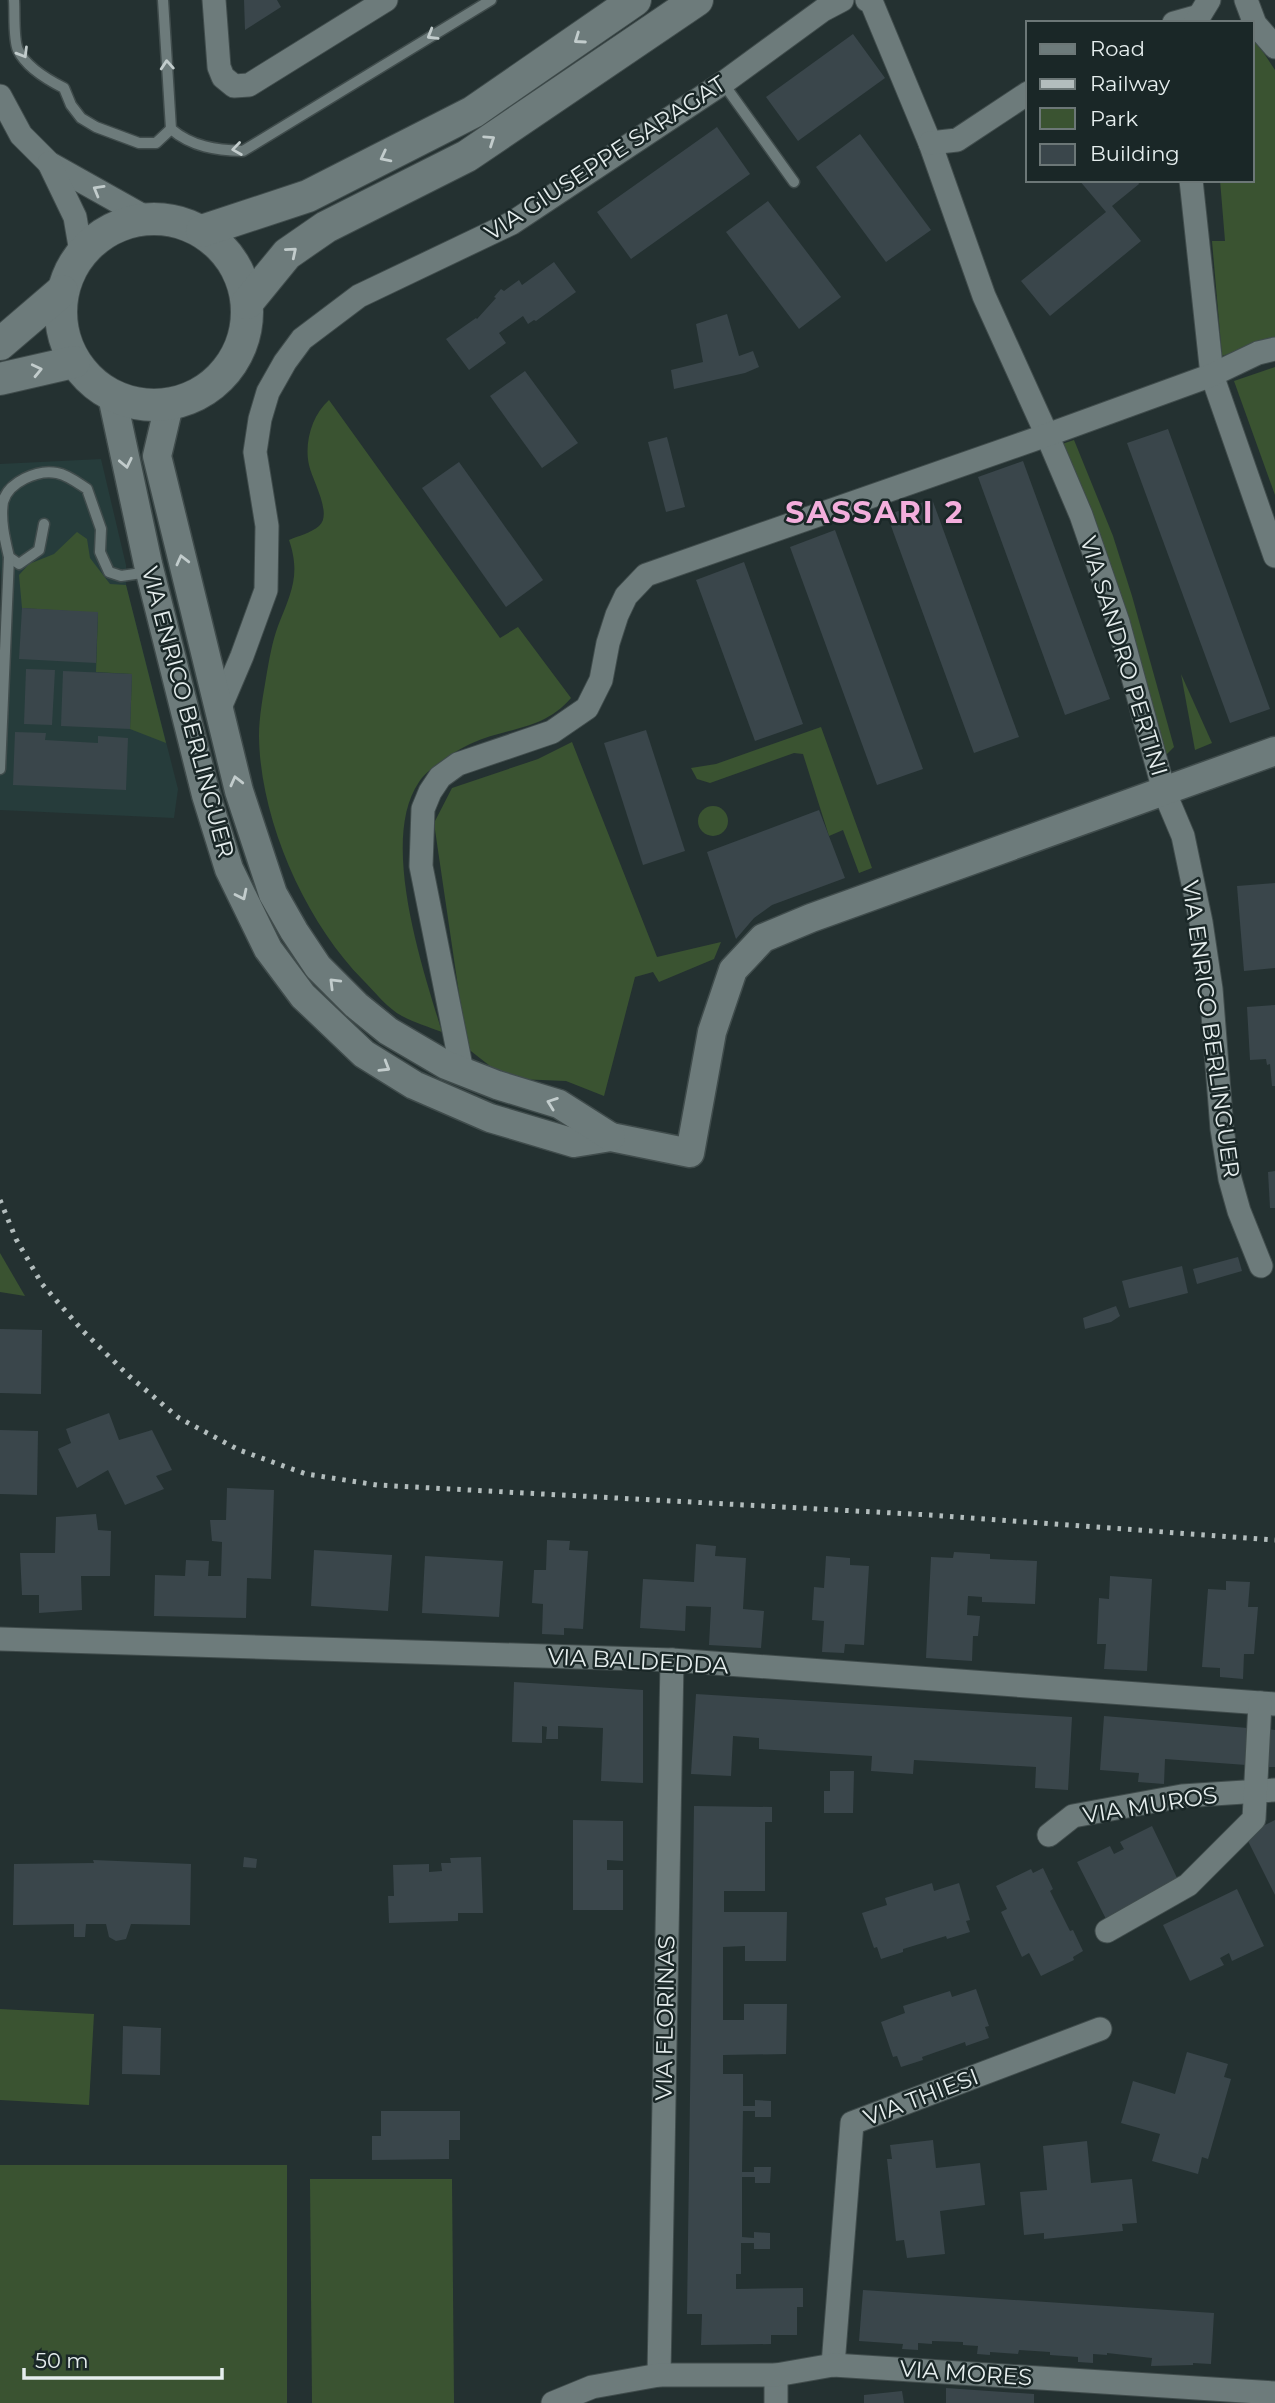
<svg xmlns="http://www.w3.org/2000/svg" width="1275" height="2403" viewBox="0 0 1275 2403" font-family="Montserrat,sans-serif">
	<rect width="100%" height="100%" fill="#243131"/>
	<polygon fill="#263c3b" points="101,459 126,565 126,585 178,789 174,818 0,810 0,651 2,589 0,565 0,464"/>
	<g fill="#3a5331">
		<polygon points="1252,35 1275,70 1275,338 1222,356 1212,241 1225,241 1220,180 1252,180"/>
		<polygon points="1275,367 1275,495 1234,381"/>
		<path d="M329,400L500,638L518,627L571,698C543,731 506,727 470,744C455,751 428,768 419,782C379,840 423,970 442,1032C429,1027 415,1023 402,1016C388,1009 375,992 363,980C305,921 260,820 259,736C259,717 263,696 266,678C269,661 272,642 278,626C291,593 301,575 289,540C298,536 311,533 319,526C333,514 312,480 309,465C304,443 312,415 329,400Z"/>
		<polygon points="1074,440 1113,536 1132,596 1174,747 1165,756 1062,444"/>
		<polygon points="77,532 87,539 90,558 110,584 126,585 166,743 130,729 132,674 96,672 98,613 22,608 19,575 29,564 54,554"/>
		<polygon points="1181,674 1212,743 1195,750"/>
		<polygon points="821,727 872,868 859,873 843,830 829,836 803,754 794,753 710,783 697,779 691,768 716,764"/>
		<polygon points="572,742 657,957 721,942 714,959 659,982 653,972 635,977 604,1096 566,1081 517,1079 490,1066 467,1048 434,823 452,788 538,759"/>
		<circle cx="713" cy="821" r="15"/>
		<polygon points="0,1253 25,1296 0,1292"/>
		<polygon points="0,2009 94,2014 89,2105 0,2100"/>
		<rect x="0" y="2165" width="287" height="238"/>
		<polygon points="310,2179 452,2179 454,2403 312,2403"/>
	</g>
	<g fill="#3a464b">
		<polygon points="244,0 277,0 281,7 245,30"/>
		<polygon points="853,34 885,78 798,141 766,97"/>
		<polygon points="717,127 750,174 631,259 597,212"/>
		<polygon points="860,134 931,230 886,262 816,167"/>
		<polygon points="1079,180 1137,180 1139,184 1112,206 1141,241 1050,316 1021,281 1106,212"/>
		<polygon points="768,201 841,297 799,329 726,232"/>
		<polygon points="554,262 576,292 536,321 534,320 528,324 523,316 499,333 506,343 469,370 446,339 476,318 477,319 496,298 494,297 501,289 504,291 519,280 522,285"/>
		<polygon points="727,314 739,356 753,351 759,367 745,373 674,389 671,370 703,362 696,324"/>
		<polygon points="525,371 578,443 542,468 490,396"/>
		<polygon points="1168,429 1270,709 1230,723 1127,443"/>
		<polygon points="667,437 685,507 666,512 648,442"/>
		<polygon points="1023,461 1110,699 1065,715 978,477"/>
		<polygon points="459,462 543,580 506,607 422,488"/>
		<polygon points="932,499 1019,737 974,753 887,515"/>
		<polygon points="835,530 923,769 877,785 790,547"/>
		<polygon points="744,562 803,724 755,741 696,580"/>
		<polygon points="22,608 98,612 96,663 19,659"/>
		<polygon points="26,669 55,670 52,725 24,724"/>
		<polygon points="63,671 132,674 130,729 61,726"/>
		<polygon points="646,730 685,851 643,865 604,743"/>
		<polygon points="15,732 46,733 45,740 98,743 98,736 128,738 126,790 13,785"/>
		<polygon points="819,810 845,878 772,905 754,918 736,939 707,852"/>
		<polygon points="1275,883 1275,968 1244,971 1237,886"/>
		<polygon points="1275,1005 1275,1086 1272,1086 1270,1064 1267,1065 1266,1059 1250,1060 1247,1007"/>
		<polygon points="1275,1171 1275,1208 1270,1208 1268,1172"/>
		<polygon points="1238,1257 1242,1271 1197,1284 1193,1269"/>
		<polygon points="1182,1266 1188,1293 1129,1308 1122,1281"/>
		<polygon points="1116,1306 1120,1316 1111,1322 1085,1329 1083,1318"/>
		<polygon points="0,1329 42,1330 41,1394 0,1393"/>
		<polygon points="109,1413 119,1440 152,1430 172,1470 156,1476 164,1489 125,1505 108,1470 77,1488 58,1449 71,1443 66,1429"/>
		<polygon points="0,1430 38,1431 37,1495 0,1494"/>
		<polygon points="227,1488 274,1490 271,1579 247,1578 246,1618 154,1616 155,1575 185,1576 186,1560 209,1561 208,1576 221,1576 222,1542 212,1541 210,1520 226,1520"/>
		<polygon points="96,1514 98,1530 111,1531 110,1576 81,1576 82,1610 39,1613 39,1595 22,1595 20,1553 55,1553 56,1517"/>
		<polygon points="547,1540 570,1541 569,1550 588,1551 583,1629 564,1628 564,1635 542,1634 543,1604 532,1603 534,1570 546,1570"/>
		<polygon points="696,1544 716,1546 715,1556 746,1558 743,1609 764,1611 761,1648 709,1645 711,1607 686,1606 685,1631 640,1628 643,1579 694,1582"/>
		<polygon points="314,1550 392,1555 388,1611 311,1606"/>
		<polygon points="954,1552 990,1554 990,1559 1037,1561 1035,1604 982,1602 982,1597 968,1596 967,1615 980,1616 978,1636 973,1636 972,1661 926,1658 931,1557 953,1558"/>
		<polygon points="425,1556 503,1561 499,1617 422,1613"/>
		<polygon points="826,1556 850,1558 850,1565 869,1566 864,1645 845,1644 844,1653 822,1652 824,1621 812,1620 814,1587 824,1588"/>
		<polygon points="1110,1576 1152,1579 1147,1671 1104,1669 1106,1644 1097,1644 1099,1598 1109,1599"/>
		<polygon points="1226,1581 1250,1582 1248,1607 1258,1607 1254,1654 1244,1654 1243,1679 1220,1677 1220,1668 1202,1667 1208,1589 1226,1590"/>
		<polygon points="514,1682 643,1690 643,1783 601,1781 603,1728 558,1726 558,1739 546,1739 547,1727 542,1726 542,1743 512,1742"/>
		<polygon points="696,1694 1072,1717 1068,1790 1035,1788 1036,1767 914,1760 913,1774 871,1771 872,1756 759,1749 759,1738 733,1736 731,1776 691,1774"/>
		<polygon points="1104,1716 1248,1728 1246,1765 1165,1759 1164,1784 1138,1782 1139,1773 1100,1770"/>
		<polygon points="1268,1729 1275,1730 1275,1767 1267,1767"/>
		<polygon points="830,1771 854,1771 853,1813 824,1813 824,1791 830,1791"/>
		<polygon points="694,1806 772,1807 772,1822 765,1822 765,1891 724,1891 724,1912 787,1912 786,1961 745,1961 745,1946 723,1947 723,2020 744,2020 744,2004 787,2004 786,2054 723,2055 723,2074 743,2074 743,2106 755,2106 755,2100 771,2101 771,2117 755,2117 755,2111 743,2111 742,2172 754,2172 754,2167 771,2167 770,2183 755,2183 755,2177 742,2177 742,2237 754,2238 754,2232 770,2233 770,2249 754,2249 754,2243 741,2243 741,2274 736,2274 736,2289 803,2288 803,2307 797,2307 797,2335 771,2335 771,2344 701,2345 702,2314 687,2314"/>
		<polygon points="573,1820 623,1821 623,1861 607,1860 607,1870 623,1870 623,1910 573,1910"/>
		<polygon points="1275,1820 1275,1895 1245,1835"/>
		<polygon points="1152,1826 1179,1882 1106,1919 1077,1862 1110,1846 1114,1854 1124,1849 1120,1842"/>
		<polygon points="244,1857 257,1859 256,1868 243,1867"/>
		<polygon points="481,1857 483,1913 458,1913 458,1921 389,1923 388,1896 394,1896 393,1865 429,1864 429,1872 442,1871 441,1863 451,1863 450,1858"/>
		<polygon points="93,1860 191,1864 190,1925 131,1924 126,1939 116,1941 109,1937 106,1924 86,1924 85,1937 74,1937 74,1924 13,1925 14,1864 94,1863"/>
		<polygon points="1043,1868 1053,1889 1050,1891 1070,1931 1073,1930 1083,1951 1073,1957 1074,1960 1041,1976 1029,1953 1022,1957 1001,1912 1007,1909 996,1886 1031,1869 1033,1873"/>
		<polygon points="932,1883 934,1891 959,1883 970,1920 966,1921 970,1932 947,1939 946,1936 903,1949 903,1952 881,1959 877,1947 874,1948 862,1913 887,1905 885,1898"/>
		<polygon points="1237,1889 1264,1946 1232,1961 1229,1953 1220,1958 1224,1965 1190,1981 1163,1925"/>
		<polygon points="976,1989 989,2026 985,2027 989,2038 966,2046 965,2042 922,2057 923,2060 901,2067 897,2056 893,2057 881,2022 905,2013 903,2006 950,1991 952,1997"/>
		<polygon points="123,2026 161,2028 160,2075 122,2074"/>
		<polygon points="1187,2052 1228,2064 1224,2077 1231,2079 1208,2159 1202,2157 1198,2174 1152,2161 1160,2134 1121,2123 1133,2081 1175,2094"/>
		<polygon points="381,2111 460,2111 460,2140 449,2140 449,2159 372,2160 372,2136 381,2136"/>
		<polygon points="933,2140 936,2168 980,2163 985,2205 940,2211 945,2254 907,2258 904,2240 896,2241 887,2159 892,2159 890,2145"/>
		<polygon points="1087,2141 1091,2183 1132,2179 1137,2223 1122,2224 1123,2231 1044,2239 1044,2233 1024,2235 1020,2192 1047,2190 1043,2146"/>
		<polygon points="863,2290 1214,2313 1211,2364 1193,2363 1193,2365 1151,2366 1152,2358 1107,2353 1107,2355 1093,2354 1093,2363 1078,2362 1078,2357 1050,2355 1050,2352 1019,2350 1018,2354 990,2352 990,2355 977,2354 978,2346 963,2345 963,2342 932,2341 932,2344 918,2343 918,2350 902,2349 903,2344 859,2341"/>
		<polygon points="946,2388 1034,2394 1034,2403 946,2403"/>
		<polygon points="902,2391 904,2403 864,2403 864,2395"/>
	</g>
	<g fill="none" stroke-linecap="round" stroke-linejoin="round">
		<defs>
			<g id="service">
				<path d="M14,0C15,12 13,39 18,50C26,67 48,80 64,88L71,105L81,118L96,127L139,143H156L171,129"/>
				<path d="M163,0L171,129C192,147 216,150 243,151L491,0"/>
				<polyline points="723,83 794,182"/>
				<path d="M44,524L39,550L19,564L9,557C5,540 0,520 3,502C8,482 38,469 57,473C68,475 78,483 87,489L101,529L100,552L109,572L121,576L142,573L147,567"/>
				<polyline points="0,769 9,557"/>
			</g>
			<g id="minor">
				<polyline points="214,0 219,67 223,77 234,86 249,85 386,0"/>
				<polyline points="867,0 871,1 930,143 984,296 1047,435 1081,515 1118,622 1164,791 1183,836 1201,922 1211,989 1222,1129 1230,1179 1239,1211 1261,1266"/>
				<polyline points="1246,0 1255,24 1275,47"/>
				<polyline points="1174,23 1199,16"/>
				<polyline points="1195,23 1209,0"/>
				<polyline points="0,96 21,135 49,163 147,218"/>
				<polyline points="930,143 957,140 1028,93"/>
				<polyline points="49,163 75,217 81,252"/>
				<polyline points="1191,180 1212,375 1275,556"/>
				<polyline points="219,710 242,656 266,590 267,526 255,452 260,419 268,392 285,362 302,339 359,296 512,223 723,83 823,10 842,0"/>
				<polyline points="462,1071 421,866 423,809 430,792 440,777 458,764 552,732 587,708 601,680 608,643 617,615 626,596 646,575 1047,435 1212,375 1258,353 1275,349"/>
				<polyline points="0,1639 672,1660 1275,1704"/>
				<polyline points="1049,1835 1073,1816 1182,1796 1275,1790"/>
				<polyline points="1107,1931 1188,1885 1254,1819 1260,1703"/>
				<polyline points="833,2365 852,2123 1100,2029"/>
				<polyline points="659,2375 672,1660"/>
				<polyline points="776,2375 776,2403"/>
				<polyline points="553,2403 592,2387 659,2375 776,2375 833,2365 1275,2393"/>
			</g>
			<g id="tertiary">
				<polyline points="112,396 148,564 206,795 229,869 268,949 303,996 364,1054 414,1085 490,1118 574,1143 611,1137 690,1153 712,1032 733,970 763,938 811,918 1275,751"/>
				<polyline points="169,405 157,456 239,791 273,894 294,931 318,967 356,1005 388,1031 446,1065 497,1085 559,1104 611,1137"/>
			</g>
			<g id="secondary">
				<circle cx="154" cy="312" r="93"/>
				<polyline points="202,231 308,196 473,112 635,0"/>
				<polyline points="247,303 287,254 326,227 467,156 697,0"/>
				<polyline points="0,344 62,291"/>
				<polyline points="0,379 74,362"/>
			</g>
		</defs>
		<use href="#service" stroke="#404c4c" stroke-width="13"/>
		<use href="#minor" stroke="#404c4c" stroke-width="25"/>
		<use href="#tertiary" stroke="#404c4c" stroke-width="31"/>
		<use href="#secondary" stroke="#404c4c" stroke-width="34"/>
		<use href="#service" stroke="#6d7b7b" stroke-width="10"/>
		<use href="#minor" stroke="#6d7b7b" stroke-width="23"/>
		<use href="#tertiary" stroke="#6d7b7b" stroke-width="28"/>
		<use href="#secondary" stroke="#6d7b7b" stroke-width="32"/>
		<polyline stroke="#b3bdbd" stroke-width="5" stroke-dasharray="3.5 7" stroke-linecap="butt" points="0,1200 16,1239 42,1284 83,1331 129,1376 179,1418 239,1450 306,1474 377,1485 930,1515 1275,1540"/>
	</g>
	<defs><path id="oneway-chevron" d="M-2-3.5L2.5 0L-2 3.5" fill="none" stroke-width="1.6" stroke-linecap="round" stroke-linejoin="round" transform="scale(1.75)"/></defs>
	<g stroke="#c2cccc">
		<use href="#oneway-chevron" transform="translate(432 35) rotate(149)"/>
		<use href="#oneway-chevron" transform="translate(579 39) rotate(145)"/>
		<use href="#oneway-chevron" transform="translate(23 53) rotate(59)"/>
		<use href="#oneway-chevron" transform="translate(167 65) rotate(-94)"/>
		<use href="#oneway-chevron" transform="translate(490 140) rotate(-34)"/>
		<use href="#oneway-chevron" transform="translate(237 149) rotate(172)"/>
		<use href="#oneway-chevron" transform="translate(385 157) rotate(153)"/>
		<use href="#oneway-chevron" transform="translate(98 190) rotate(-150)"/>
		<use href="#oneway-chevron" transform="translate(292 252) rotate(-40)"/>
		<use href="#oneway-chevron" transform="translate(37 370) rotate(-13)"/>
		<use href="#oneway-chevron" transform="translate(126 463) rotate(78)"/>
		<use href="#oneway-chevron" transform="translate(182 560) rotate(-104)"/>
		<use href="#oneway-chevron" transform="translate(236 781) rotate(-104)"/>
		<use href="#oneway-chevron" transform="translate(242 895) rotate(64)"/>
		<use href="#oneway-chevron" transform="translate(334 983) rotate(-135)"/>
		<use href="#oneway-chevron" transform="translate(385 1067) rotate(31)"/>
		<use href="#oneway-chevron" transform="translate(552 1103) rotate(-160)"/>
	</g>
	<g text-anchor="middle" stroke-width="5" stroke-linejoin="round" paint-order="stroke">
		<g font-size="23" fill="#e6eeee" stroke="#1a2727">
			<text transform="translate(605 158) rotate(-33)" y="8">VIA GIUSEPPE SARAGAT</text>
			<text transform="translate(1124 656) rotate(73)" y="8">VIA SANDRO PERTINI</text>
			<text transform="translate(188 712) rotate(75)" y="8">VIA ENRICO BERLINGUER</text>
			<text transform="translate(1211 1029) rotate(82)" y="8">VIA ENRICO BERLINGUER</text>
			<text transform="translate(638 1661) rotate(3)" y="8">VIA BALDEDDA</text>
			<text transform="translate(1150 1805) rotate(-9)" y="8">VIA MUROS</text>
			<text transform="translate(665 2018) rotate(-89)" y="8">VIA FLORINAS</text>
			<text transform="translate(921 2097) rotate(-21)" y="8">VIA THIESI</text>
			<text transform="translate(966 2373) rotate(4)" y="8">VIA MORES</text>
		</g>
		<g font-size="30" font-weight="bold" letter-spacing="2" fill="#f3aedc" stroke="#1a2727">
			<text x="875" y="523">SASSARI 2</text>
		</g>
	</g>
	<rect x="1026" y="21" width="228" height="161" fill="#1a2727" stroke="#6c7777" stroke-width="2"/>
	<rect x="1040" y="44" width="35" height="10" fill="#6d7b7b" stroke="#6c7777" stroke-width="2"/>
	<text x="1090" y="56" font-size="21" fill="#e6eeee">Road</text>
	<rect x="1040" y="79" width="35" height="10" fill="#b3bdbd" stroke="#6c7777" stroke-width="2"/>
	<text x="1090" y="91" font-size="21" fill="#e6eeee">Railway</text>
	<rect x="1040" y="108" width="35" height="21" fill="#3a5331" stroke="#6c7777" stroke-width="2"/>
	<text x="1090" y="126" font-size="21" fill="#e6eeee">Park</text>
	<rect x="1040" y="144" width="35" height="21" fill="#3a464b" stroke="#6c7777" stroke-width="2"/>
	<text x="1090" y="161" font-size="21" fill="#e6eeee">Building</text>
	<path d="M24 2368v10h198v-10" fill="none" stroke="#e6eeee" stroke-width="3.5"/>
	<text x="35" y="2368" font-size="21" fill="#e6eeee" stroke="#1a2727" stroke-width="5" paint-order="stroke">50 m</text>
</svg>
